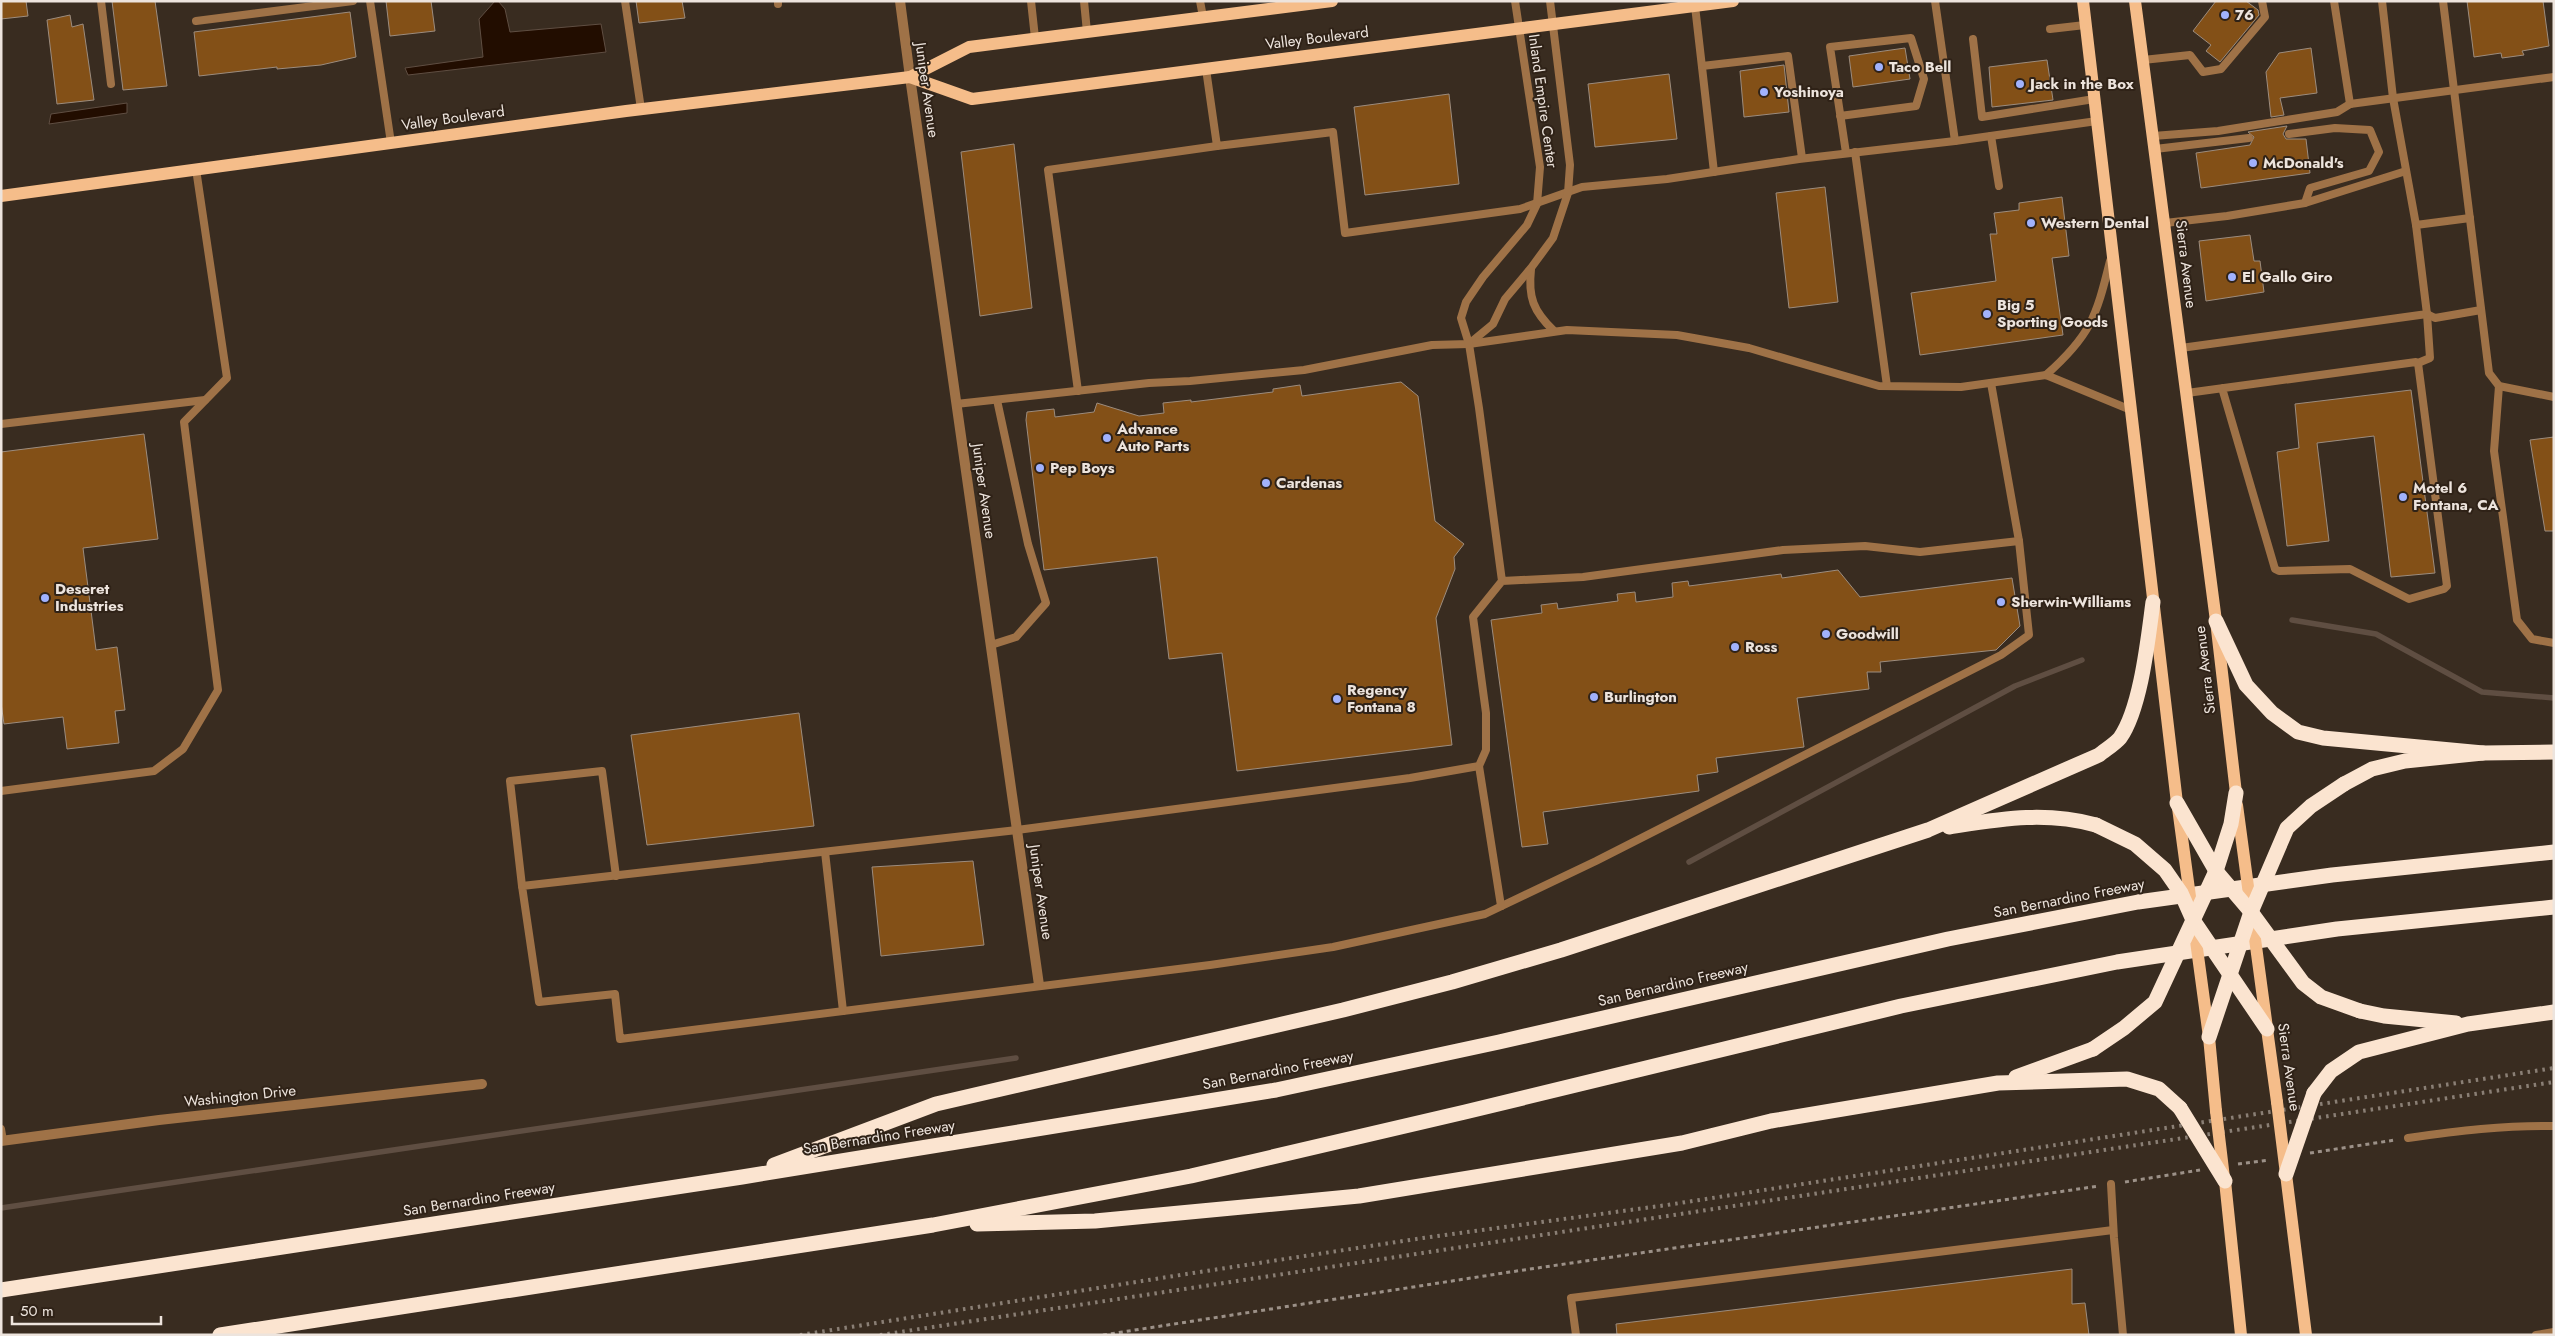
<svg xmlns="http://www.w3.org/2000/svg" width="2555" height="1336" viewBox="0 0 2555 1336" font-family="Jost,sans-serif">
	<rect width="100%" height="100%" fill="#392c20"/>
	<g fill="#220d00" stroke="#5f4e42">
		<polygon points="495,1 498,1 505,9 510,32 601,24 606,52 408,75 405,68 483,57 479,19"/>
		<polygon points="127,103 127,113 49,124 51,114"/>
	</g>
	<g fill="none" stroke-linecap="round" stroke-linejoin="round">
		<g stroke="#5f4e42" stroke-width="5.5">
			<polyline points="2292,620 2376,634 2482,692 2554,698"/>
			<polyline points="1689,862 2015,686 2082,660"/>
			<polyline points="1,1208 1016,1058"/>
		</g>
	</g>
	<g fill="#835017" stroke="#9c8c7e">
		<polygon points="1,1 26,1 28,16 1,19"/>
		<polygon points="112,1 155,1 167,86 123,90"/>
		<polygon points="386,1 431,1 435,31 390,36"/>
		<polygon points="636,1 682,1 685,18 639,23"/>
		<polygon points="2216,1 2246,1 2258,10 2259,15 2220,62 2206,51 2211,45 2193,31"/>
		<polygon points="2467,1 2543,1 2549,46 2522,51 2524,55 2502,58 2501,53 2474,57"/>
		<polygon points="350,12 356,57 321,65 277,69 277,67 199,76 194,32"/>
		<polygon points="70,15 72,27 83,24 94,100 57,104 47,20"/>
		<polygon points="1905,48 1910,79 1853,87 1849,56"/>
		<polygon points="2311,48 2317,93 2280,98 2284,115 2271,117 2266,72 2279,53"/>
		<polygon points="2047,60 2053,100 1992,107 1989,67"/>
		<polygon points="1784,65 1789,112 1744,117 1740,71"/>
		<polygon points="1669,74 1677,139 1595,147 1588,84"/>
		<polygon points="1449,94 1459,184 1365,195 1354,107"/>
		<polygon points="2287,126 2283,134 2286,139 2306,139 2310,173 2201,188 2196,153 2250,145 2254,137 2248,132"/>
		<polygon points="1014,144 1032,308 980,316 961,152"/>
		<polygon points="1825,187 1838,302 1789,308 1776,193"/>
		<polygon points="2062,197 2069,256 2052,258 2063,335 1920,355 1911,293 1996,281 1990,234 1997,234 1994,213 2019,210 2019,203"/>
		<polygon points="2250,235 2254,261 2260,261 2264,292 2206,301 2199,241"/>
		<polygon points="1401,382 1418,396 1435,521 1464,544 1454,557 1455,569 1436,618 1452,745 1237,771 1222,653 1169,659 1157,557 1044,570 1026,420 1027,412 1054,409 1055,417 1094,412 1097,403 1139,416 1164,413 1163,403 1191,400 1191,402 1273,392 1273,389 1300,385 1302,396"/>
		<polygon points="2411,390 2435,573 2391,577 2374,436 2317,443 2329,541 2287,546 2277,452 2299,448 2295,404"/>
		<polygon points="144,434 158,539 83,548 96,650 117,647 125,710 115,711 119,743 67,749 63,717 4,724 1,703 1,452"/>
		<polygon points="2554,437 2554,531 2545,531 2530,440"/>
		<polygon points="1838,570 1860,597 2012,578 2020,626 1996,650 1880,662 1881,672 1867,672 1869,689 1797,698 1804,747 1716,758 1718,772 1697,775 1699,791 1543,812 1548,844 1522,847 1491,620 1542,613 1541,605 1557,603 1558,609 1618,601 1617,594 1635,592 1636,602 1673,597 1672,583 1688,581 1689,586 1781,574 1782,578"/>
		<polygon points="799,713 814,826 647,845 631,735"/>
		<polygon points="973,861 984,945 881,956 872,867"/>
		<polygon points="2072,1269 2072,1304 2085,1303 2089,1335 1617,1335 1616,1324"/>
	</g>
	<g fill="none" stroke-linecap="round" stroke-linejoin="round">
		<g stroke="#9c9188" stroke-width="3" stroke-dasharray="4 4" stroke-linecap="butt">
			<polyline points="2310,1153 2395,1140"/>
			<polyline points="2238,1164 2269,1160"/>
			<polyline points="2125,1182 2200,1170"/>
			<polyline points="1103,1335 1510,1272 2099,1186"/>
		</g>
		<g stroke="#9f7247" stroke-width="8">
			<polyline points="101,1 111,84"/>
			<polyline points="370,1 391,143"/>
			<polyline points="625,1 641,109"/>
			<polyline points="778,1 778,4"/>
			<polyline points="1031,1 1035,38"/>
			<polyline points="1084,1 1087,32"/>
			<polyline points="1200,1 1203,17"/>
			<polyline points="1935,1 1955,141"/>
			<polyline points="2334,1 2350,104"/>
			<polyline points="2382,1 2393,98 2416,225 2470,218"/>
			<polyline points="2443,1 2489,373 2499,386 2554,397"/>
			<polyline points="1695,6 1714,172"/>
			<polyline points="196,21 353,1"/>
			<polyline points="2050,29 2085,25"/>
			<polyline points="1973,39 1982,117 2094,99"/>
			<polyline points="2143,60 2190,55 2203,72 2221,69 2265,17 2262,1"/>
			<polyline points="1702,66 1788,56 1802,158"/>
			<polyline points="1206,69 1217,146 1333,132 1345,233 1520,209 1582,187 1667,179 1799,159 1955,141 2097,121"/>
			<polyline points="1840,116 1916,106 1924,79 1911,38 1830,47 1846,153"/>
			<polyline points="2289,134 2335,128 2370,130 2379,152 2369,171 2310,188 2305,203"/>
			<polyline points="1991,136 1999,186"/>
			<polyline points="2153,136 2218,131 2337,112 2350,104 2554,77"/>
			<polyline points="2155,149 2249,138"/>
			<polyline points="1855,152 1887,386"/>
			<polyline points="2165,223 2227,216 2305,203 2406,171"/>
			<path d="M1531,269C1528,297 1533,311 1554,331"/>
			<polyline points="2427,314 2435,318 2481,310"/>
			<polyline points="1470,343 1493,324 1505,299 1531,268 1553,238 1568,193 1570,165 1550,1"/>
			<polyline points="2181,348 2427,314 2416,225"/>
			<polyline points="2418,363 2430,358 2427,314"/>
			<path d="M2046,375C2090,336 2096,318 2110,261"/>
			<polyline points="1991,383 2019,541"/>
			<polyline points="2499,386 2494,451 2517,620 2532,639 2554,643"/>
			<polyline points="1078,391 1048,170 1217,146"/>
			<polyline points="2187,393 2416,362 2418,363 2447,586 2444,589 2409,599 2350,569 2279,571 2275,569 2222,388"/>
			<polyline points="956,404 1149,383 1190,381 1304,370 1432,345 1469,344 1567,330 1677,335 1749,348 1879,386 1961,387 2046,375 2131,410"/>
			<polyline points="1,424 205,400"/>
			<polyline points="1502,581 1473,617 1486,713 1486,750 1479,766 1410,778 1017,830 522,886 539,1002 615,994 620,1039 1210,965 1333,947 1485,914 1596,861 2001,655 2029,635 2019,541 1920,552 1865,546 1783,550 1583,577 1502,581 1479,408 1469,344 1461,318 1466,302 1483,277 1527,225 1537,204 1540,167 1515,1"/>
			<polyline points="991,645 1016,637 1046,603 1028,544 997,400"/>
			<polyline points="1479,766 1501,906"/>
			<polyline points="1,791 154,771 183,749 218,690 184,422 227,378 196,169"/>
			<polyline points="825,852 843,1011"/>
			<polyline points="522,886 510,781 602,771 616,876"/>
			<polyline points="1,1129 3,1141"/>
			<path d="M2408,1138C2457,1131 2505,1125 2554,1126"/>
			<polyline points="2111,1184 2114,1238 2123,1335"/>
			<polyline points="1576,1335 1571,1298 2113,1230"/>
			<polyline points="2536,1335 2554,1332"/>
		</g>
		<g stroke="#9f7247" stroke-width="10">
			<polyline points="910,77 1039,985"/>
			<polyline points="1,1141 159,1120 482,1084"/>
		</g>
		<polyline stroke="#9f7247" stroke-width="10" points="900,1 910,77"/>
		<g stroke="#f5bd8a" stroke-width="12">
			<polyline points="2083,1 2177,803"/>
			<polyline points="2135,1 2216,621 2236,793"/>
			<polyline points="910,77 972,99 1733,1"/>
			<polyline points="1,196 626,111 910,77 969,47 1332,1"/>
			<polyline points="2267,1029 2277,1102"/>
			<polyline points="2209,1037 2216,1111"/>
			<polyline points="2286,1174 2306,1335"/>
			<polyline points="2225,1181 2241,1335"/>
		</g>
		<g stroke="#fbe4d0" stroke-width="15">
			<polyline points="2216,621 2246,685 2272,713 2298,732 2323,738 2483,753"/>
			<polyline points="2344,784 2372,769 2405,761 2483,753 2554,752"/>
			<path d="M1949,827C2001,819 2044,811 2096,825"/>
			<polyline points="2360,1011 2384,1016 2456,1023"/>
			<polyline points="2016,1077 2093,1049"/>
			<polyline points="2314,1093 2331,1071 2359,1052 2468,1024 2554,1012"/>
			<path d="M774,1165L936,1104L1343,1010L1452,982L1561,950L1928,830L2099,755C2105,750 2115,744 2120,738C2141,708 2148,639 2153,602"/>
			<polyline points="977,1224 1095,1221 1359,1196 1682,1143 1771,1121 1998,1083 2127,1079 2159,1089 2180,1108"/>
			<polyline points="1,1290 742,1177 1276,1090 1499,1042 1948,939 2138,902 2332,875 2554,852"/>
			<polyline points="220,1335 933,1225 1191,1176 1465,1112 1901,1006 2117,962 2337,929 2554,907"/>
		</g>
		<g stroke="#8a7f75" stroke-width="4" stroke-dasharray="2.5 5" stroke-linecap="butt">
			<polyline points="800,1335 1193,1273 1423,1238 1667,1205 2554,1068"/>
			<polyline points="880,1335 2554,1082"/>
		</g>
		<g stroke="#f5bd8a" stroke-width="12">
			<polyline points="2237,805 2267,1028"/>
			<polyline points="2178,808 2209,1037"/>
			<polyline points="2277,1102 2286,1174"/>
			<polyline points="2216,1111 2224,1178"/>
		</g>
		<g stroke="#fbe4d0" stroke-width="15">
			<polyline points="2177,803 2216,871 2251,912 2303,983 2321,997 2360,1011"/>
			<polyline points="2096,825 2135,844 2165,870 2181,893 2193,920 2267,1029"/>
			<polyline points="2209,1037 2251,912 2287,828 2311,806 2344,784"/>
			<polyline points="2093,1049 2124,1028 2155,1002 2216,871 2231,824 2236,793"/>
			<polyline points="2180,1108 2225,1181"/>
			<polyline points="2286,1174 2314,1093"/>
		</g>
	</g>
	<g fill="#a1b2fd" stroke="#2f2217" stroke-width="2">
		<circle cx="2225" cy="15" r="5"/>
		<circle cx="1879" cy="67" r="5"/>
		<circle cx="2020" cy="84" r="5"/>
		<circle cx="1764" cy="92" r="5"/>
		<circle cx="2253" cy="163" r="5"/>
		<circle cx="2031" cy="223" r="5"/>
		<circle cx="2232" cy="277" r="5"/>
		<circle cx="1987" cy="314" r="5"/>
		<circle cx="1107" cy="438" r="5"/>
		<circle cx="1040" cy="468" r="5"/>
		<circle cx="1266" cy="483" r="5"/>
		<circle cx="2403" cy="497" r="5"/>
		<circle cx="45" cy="598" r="5"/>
		<circle cx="2001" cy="602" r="5"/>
		<circle cx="1826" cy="634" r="5"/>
		<circle cx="1735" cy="647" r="5"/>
		<circle cx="1594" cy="697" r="5"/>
		<circle cx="1337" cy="699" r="5"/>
	</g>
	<g text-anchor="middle" stroke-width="4" stroke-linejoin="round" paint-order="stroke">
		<g font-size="15" font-weight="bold" fill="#ede4dd" stroke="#2f2217" text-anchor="start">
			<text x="2235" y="20">76</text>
			<text x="1889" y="72">Taco Bell</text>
			<text x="2030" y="89">Jack in the Box</text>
			<text x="1774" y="97">Yoshinoya</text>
			<text x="2263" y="168">McDonald's</text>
			<text x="2041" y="228">Western Dental</text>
			<text x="2242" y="282">El Gallo Giro</text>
			<text x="1997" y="310">Big 5<tspan x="1997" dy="17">Sporting Goods</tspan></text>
			<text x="1117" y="434">Advance<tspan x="1117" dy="17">Auto Parts</tspan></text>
			<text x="1050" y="473">Pep Boys</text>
			<text x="1276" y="488">Cardenas</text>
			<text x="2413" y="493">Motel 6<tspan x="2413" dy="17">Fontana, CA</tspan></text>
			<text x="55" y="594">Deseret<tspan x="55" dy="17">Industries</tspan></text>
			<text x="2011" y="607">Sherwin-Williams</text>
			<text x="1836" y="639">Goodwill</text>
			<text x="1745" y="652">Ross</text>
			<text x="1347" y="695">Regency<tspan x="1347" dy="17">Fontana 8</tspan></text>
			<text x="1604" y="702">Burlington</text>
		</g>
		<g font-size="15" fill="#ede4dd" stroke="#2f2217">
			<text transform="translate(1317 38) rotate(-7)" y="5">Valley Boulevard</text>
			<text transform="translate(927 90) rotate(82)" y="5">Juniper Avenue</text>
			<text transform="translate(1543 101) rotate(82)" y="5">Inland Empire Center</text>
			<text transform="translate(453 118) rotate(-8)" y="5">Valley Boulevard</text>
			<text transform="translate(2186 264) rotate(83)" y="5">Sierra Avenue</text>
			<text transform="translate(984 491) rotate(82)" y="5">Juniper Avenue</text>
			<text transform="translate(2205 670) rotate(-97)" y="5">Sierra Avenue</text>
			<text transform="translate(1041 892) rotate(82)" y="5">Juniper Avenue</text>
			<text transform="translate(2069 898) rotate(-11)" y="5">San Bernardino Freeway</text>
			<text transform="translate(1673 984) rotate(-13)" y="5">San Bernardino Freeway</text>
			<text transform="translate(2289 1067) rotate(82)" y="5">Sierra Avenue</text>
			<text transform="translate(1278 1070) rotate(-11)" y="5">San Bernardino Freeway</text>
			<text transform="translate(240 1096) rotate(-6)" y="5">Washington Drive</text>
			<text transform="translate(879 1137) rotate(-9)" y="5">San Bernardino Freeway</text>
			<text transform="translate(479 1199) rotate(-9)" y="5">San Bernardino Freeway</text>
		</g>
	</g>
	<rect width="2555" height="1336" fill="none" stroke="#ede4dd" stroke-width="5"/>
	<path d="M12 1316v8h149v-8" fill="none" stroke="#ede4dd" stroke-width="2.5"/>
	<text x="20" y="1316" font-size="15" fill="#ede4dd" stroke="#2f2217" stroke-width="4" paint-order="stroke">50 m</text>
</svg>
